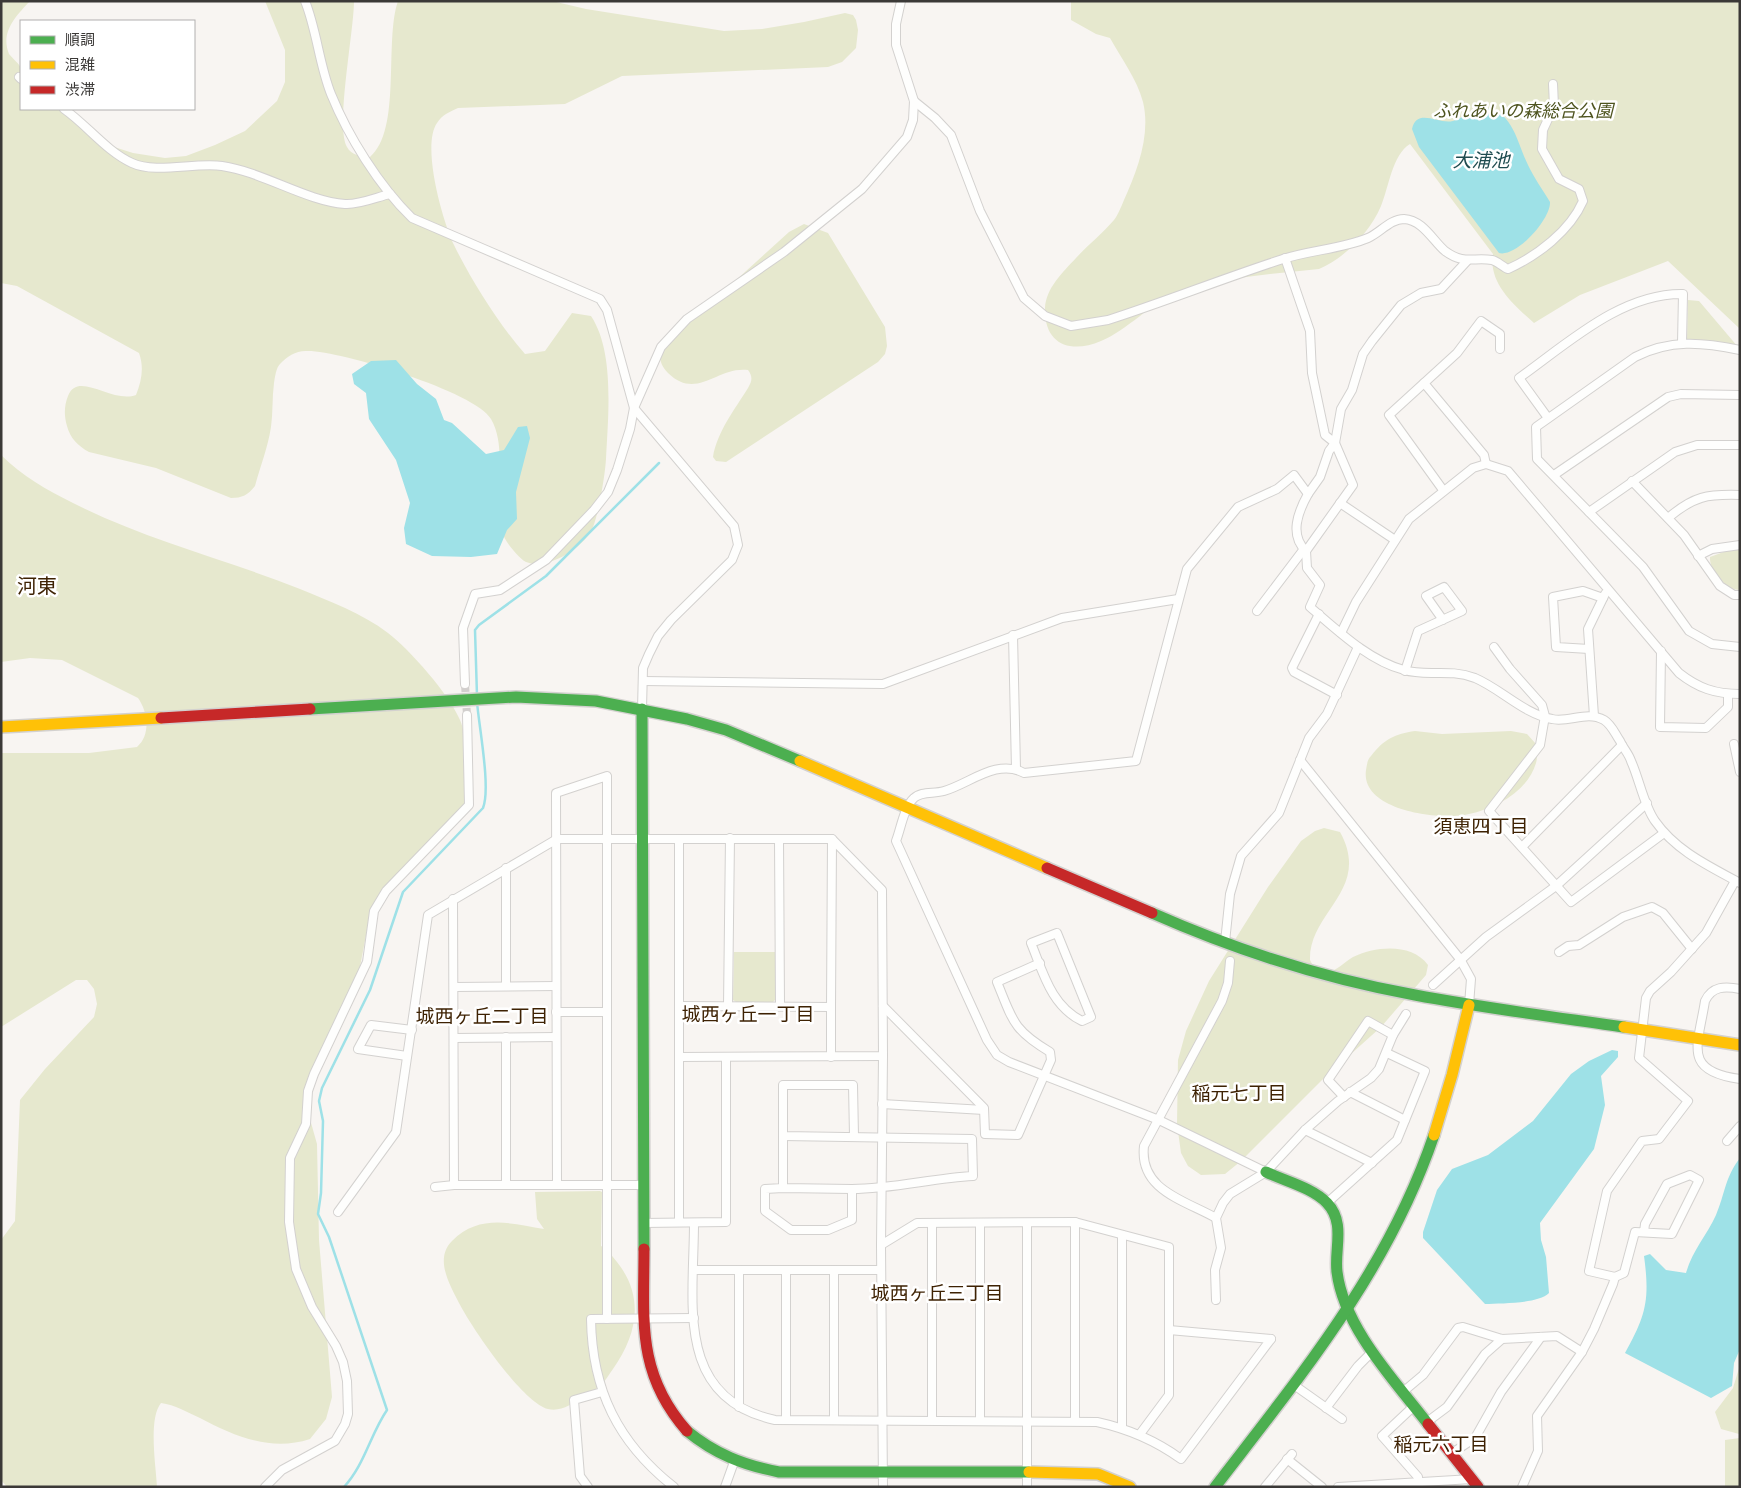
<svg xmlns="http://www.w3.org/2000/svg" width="1741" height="1488" viewBox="0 0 1741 1488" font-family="'Source Serif 4','Noto Sans JP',serif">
	<rect width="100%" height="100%" fill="#f8f5f2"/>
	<g fill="#e6e8ce">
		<path d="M1,1H30C16,16 0,32 9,54C12,58 20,64 21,69C24,77 21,99 21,109H63L111,146L133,153L165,158L186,156L215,145L245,131L277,101L285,82V50L265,1H354C354,31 335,128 347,147C351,155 362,157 370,157C402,130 384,41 398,1H552L586,9L724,31L762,29L804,22L845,13L853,15L856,20L858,30L856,48L842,62L828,67L622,76L565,104L458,108C449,112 442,115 437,123C421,146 443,222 454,245C471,280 500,326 525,354L545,351L572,313L591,316C615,352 608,417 606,459C605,475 599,512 593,527C585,547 548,571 526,562C520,559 511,548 507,542C485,509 512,456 491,419C476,392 341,351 308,351C297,350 287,356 280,364C276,368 275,377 274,383C272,398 273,413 271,427C268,447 260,467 255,486C248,495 242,498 231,498L156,468L89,452C78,446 70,438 67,426C64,416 64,406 68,396C78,370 112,404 136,395C142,380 144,367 139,353L17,286L1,283Z"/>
		<path d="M1071,1H1740V329L1668,261L1580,295L1534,323C1514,305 1488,283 1493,254L1410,144C1392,155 1389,187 1381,206C1370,232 1345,258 1319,269C1272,274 1223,277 1178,293C1150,303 1128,330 1101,341C1071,354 1044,345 1045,308C1046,288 1063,272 1076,258C1088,245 1102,234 1114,220C1118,215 1121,207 1124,200C1137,171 1151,135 1143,102C1137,79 1121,58 1110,38L1096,34L1071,20Z"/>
		<path d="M804,224L828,233L885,327L887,346L885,354L878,362L726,462L716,461L713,457C717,432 735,409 748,388C752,381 753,377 748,370C717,366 697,401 668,373C661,366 659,359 660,349L789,232Z"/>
		<polygon points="1688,300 1699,301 1738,347 1722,342 1687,339"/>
		<path d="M1,455C22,476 47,490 73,503C146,540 225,559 300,589C329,601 362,613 388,633C410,650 449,694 460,720C463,727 465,737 467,745C471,757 467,791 467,806L391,883L369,920L357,982L311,1075L306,1105L317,1144L319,1240L332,1397L326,1419L310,1439C271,1452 234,1436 200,1418C187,1412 175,1405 161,1403C148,1419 156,1466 157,1487H7L1,1480V1240L15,1221L20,1100L45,1069L94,1017L97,1004L94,989L87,980H76L1,1027V753H89L137,747C151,735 148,712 138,698L62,660L30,658L1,662Z"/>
		<path d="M1729,550H1740V590C1726,590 1709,571 1710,557Z"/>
		<path d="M1415,731L1442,734L1511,731L1527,734L1536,744C1536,750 1538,757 1536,763C1528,791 1496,808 1469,814C1441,821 1360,811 1366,770C1367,765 1367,760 1371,756C1384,739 1395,734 1415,731Z"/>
		<path d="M1324,828L1340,832C1372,890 1309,911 1310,960C1313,966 1316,971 1323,972C1335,974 1344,962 1353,957C1376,946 1412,943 1428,965L1426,975L1381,1027L1322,1080L1241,1161L1225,1174L1201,1175L1188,1166L1181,1153L1177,1124L1178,1060L1186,1031L1209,981L1268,887L1301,841L1315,831Z"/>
		<polygon points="734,952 775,952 776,999 773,1002 736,1002 733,1000"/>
		<path d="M600,1191L602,1192L601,1246C608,1250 612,1256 617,1262C645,1297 637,1335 613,1369C609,1374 606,1380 602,1384C597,1389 589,1393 583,1397C572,1404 561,1412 548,1409C522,1402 472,1328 459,1303C450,1285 434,1259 452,1241C479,1214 510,1223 544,1229L537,1219L535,1192Z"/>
		<polygon points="1740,1365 1740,1434 1739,1434 1721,1429 1715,1412 1733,1388"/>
		<polygon points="1740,1438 1740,1487 1725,1487 1725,1440"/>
	</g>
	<g fill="#9ee1e7">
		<path d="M1479,108C1513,107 1516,141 1528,165C1534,178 1543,190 1550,202C1551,219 1516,258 1499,253L1419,147L1412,129C1417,107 1439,125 1453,121C1463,118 1469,111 1479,108Z"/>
		<polygon points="396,360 417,384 436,399 444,420 452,423 486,454 504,450 518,427 527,426 530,438 516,492 517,519 507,530 497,554 471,557 432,556 406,544 404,528 410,503 396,460 369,419 366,393 354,384 352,374 371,361"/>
		<path d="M1612,1050L1618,1051V1057L1601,1076L1605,1105L1594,1149L1540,1223L1541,1240L1546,1257L1549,1293C1538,1304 1501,1303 1485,1304L1423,1238V1232L1437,1190L1452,1169L1488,1155L1533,1121L1571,1074L1589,1061Z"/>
		<path d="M1740,1158V1349L1734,1363L1732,1386L1711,1398L1625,1353C1646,1315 1650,1300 1644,1256L1650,1254L1666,1270L1686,1273C1692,1251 1707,1235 1716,1215C1725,1194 1725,1177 1740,1158Z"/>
	</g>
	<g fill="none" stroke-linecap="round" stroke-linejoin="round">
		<g stroke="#9ee1e7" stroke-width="2.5">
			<polyline points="477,696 475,630 479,625 546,576 659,463"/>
			<path d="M344,1487C365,1464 370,1435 387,1410L329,1237L318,1214L321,1193L323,1121L319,1101L322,1088L370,990L403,892L483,808C491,788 479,727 477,702"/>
		</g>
		<polyline stroke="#d2cfcd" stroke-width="8" stroke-dasharray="8 4" stroke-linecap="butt" points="465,684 467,715"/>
		<defs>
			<g id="street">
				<path d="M305,1C317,31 319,64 331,94C348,136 379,186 412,218L600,299L607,310L634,408L734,526L738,545L732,560L671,620L658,636L649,654L643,668L642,709"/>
				<polyline points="19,77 21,79"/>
				<path d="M914,101L935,118L951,135L980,211L1024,298L1045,316L1071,326L1108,320C1167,301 1224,278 1283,259C1311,250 1341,249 1368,238C1380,233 1390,219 1404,219C1423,220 1433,241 1445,251C1464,265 1473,257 1492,260C1497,261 1503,267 1508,269C1537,256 1570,231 1583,201L1579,189L1559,179L1542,149L1543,130L1554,106L1553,84"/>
				<path d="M64,109C87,125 106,151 132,163C155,174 196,162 222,166C263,172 306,201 345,204C359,205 377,197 390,194"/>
				<path d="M1285,258L1310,331L1312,373L1325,435L1335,443L1353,485L1306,551L1307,568L1320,585L1310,607C1337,630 1369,661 1404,670C1427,677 1448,668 1475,678C1501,689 1524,714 1552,719C1569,723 1587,710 1604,720C1612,725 1615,734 1620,741C1623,748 1629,754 1631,761C1639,778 1644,806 1655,821C1676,851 1709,866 1740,883"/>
				<path d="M1740,350C1702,342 1670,339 1635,357L1536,427L1537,459L1643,567L1689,631L1712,644L1740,647"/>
				<polyline points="1424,383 1484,455 1486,464"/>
				<path d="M1548,418L1519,378C1567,344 1621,293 1683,294L1682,343"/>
				<polyline points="1554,475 1668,397 1681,394 1740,395"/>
				<polyline points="1632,481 1684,535 1720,586 1734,595 1740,595"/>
				<polyline points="1443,490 1389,415 1457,353 1481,321 1500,334 1500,349"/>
				<polyline points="1340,503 1395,540"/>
				<polyline points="1589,512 1675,452 1697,445 1740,445"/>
				<path d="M1668,518C1694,496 1707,494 1740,495"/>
				<path d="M1306,551C1289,535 1298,512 1308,494"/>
				<polyline points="1698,556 1712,549 1740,545"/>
				<polyline points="1257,611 1304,549"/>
				<polyline points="1319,614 1292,668 1294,672 1337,695"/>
				<path d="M1341,633L1356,602L1409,519L1473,468L1486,464L1508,471L1679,673C1698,688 1715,694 1740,694"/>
				<polyline points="1013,635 1016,769"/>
				<polyline points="1494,647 1510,669 1542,705 1545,716 1540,745 1489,811 1571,902 1664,833"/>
				<polyline points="1589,649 1556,647 1553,597 1583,591 1603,598"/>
				<polyline points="1661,651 1660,727 1706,728 1728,707 1728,694"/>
				<polyline points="1405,671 1418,631 1462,611 1444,587 1426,596 1443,620"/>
				<polyline points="643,681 883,684 1062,618 1178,599"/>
				<polyline points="465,684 463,628 475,594 500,590 546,560 594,510 608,492 617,470 630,429 634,408 661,347 687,319 784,252 862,189 907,137 913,120 914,101 896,45 896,24 901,1"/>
				<polyline points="1594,716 1588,629 1605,594"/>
				<polyline points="1734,744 1740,772"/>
				<polyline points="1300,760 1460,959 1471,979 1469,1005"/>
				<polyline points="779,839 780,1006"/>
				<polyline points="1522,847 1622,745"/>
				<polyline points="453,899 454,1185 643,1185"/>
				<path d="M1057,933L1091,1017L1082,1021C1051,1006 1043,972 1031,943Z"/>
				<polyline points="1225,942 1230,894 1241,856 1279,813 1309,738 1327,714 1358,647"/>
				<polyline points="1559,952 1568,946 1579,945 1623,917 1652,907 1663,913 1692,949"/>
				<polyline points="1433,985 1486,937 1556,886 1647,803"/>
				<polyline points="506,986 506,868"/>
				<polyline points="454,987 556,986"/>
				<path d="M1740,989C1725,986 1712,986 1705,1001C1698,1046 1682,1071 1740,1079"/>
				<polyline points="679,1006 831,1007 831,1057"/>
				<polyline points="728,1006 730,838"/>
				<path d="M883,1006L984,1108L985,1134L1018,1135L1051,1060L1050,1052C1013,1030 1013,1021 997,982L1040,963"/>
				<polyline points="831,1007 832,839"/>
				<polyline points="556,1012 607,1012"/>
				<polyline points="506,1037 506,1185"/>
				<polyline points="454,1038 556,1037"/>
				<polyline points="407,1056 358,1049 371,1025 412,1030"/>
				<polyline points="1350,1092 1405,1120"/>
				<polyline points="1344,1097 1328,1080 1368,1021 1393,1035"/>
				<polyline points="882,1104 984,1110"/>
				<polyline points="1305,1130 1372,1163"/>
				<polyline points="783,1136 783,1188 765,1189 765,1211 791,1230 828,1230 852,1220 852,1189 783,1188"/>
				<polyline points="1727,1141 1740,1126"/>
				<path d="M1266,1172L1159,1120L1009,1062L997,1055L987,1040L896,841C901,828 904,807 914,798C921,791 934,794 944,791C969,784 997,758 1024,773L1136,761L1187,569L1238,507L1277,489L1294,475L1308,494L1320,477L1329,451L1335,443L1341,409L1352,390L1363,354L1372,341L1401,305L1421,293L1441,289L1467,261"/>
				<polyline points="557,1185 556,793 607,776 607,1319"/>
				<polyline points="435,1187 454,1185"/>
				<path d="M852,1189C893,1189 933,1178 973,1176L972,1139L783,1136V1085H853L854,1136"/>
				<polyline points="1327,1203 1397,1140 1425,1071 1387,1053"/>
				<polyline points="338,1212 396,1132 428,915 557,839 832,839 882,890 883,1056 679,1057"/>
				<path d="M1216,1218C1184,1200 1139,1190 1144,1146L1222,1001L1228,983L1230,961"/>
				<polyline points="679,1222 679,839"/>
				<polyline points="1075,1222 1075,1420"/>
				<polyline points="643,1223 726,1222 726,1057"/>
				<path d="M694,1223C694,1302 674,1398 775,1420L1097,1422C1129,1429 1155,1440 1181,1459L1271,1339"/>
				<polyline points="932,1223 932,1420"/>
				<polyline points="980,1223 980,1420"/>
				<polyline points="881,1245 883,1056"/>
				<polyline points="694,1270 881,1270"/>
				<polyline points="786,1270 786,1420"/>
				<polyline points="1615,1277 1624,1273 1635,1232 1672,1234 1699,1180 1690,1175 1667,1184 1645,1224 1644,1232"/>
				<polyline points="1216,1300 1215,1270 1221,1248 1216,1218 1223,1203 1230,1194 1266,1172 1305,1130 1338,1101 1371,1078 1379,1069 1393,1035 1406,1014"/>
				<polyline points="1169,1330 1271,1339"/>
				<polyline points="1294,1385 1342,1419"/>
				<polyline points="1404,1391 1423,1375 1458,1328 1463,1327 1502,1339 1557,1336 1582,1352"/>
				<polyline points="1414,1406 1382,1436 1418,1477 1418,1482"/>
				<polyline points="739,1407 739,1270"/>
				<polyline points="1326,1408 1358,1366 1372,1352"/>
				<polyline points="834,1420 834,1270"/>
				<polyline points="1427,1422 1447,1407 1485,1354 1502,1339"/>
				<polyline points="1122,1427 1122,1235"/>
				<polyline points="1452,1453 1475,1438 1501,1392 1541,1337"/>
				<polyline points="1287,1459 1322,1487"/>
				<polyline points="265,1487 282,1470 335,1441 345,1424 348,1414 347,1381 343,1362 336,1346 312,1307 296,1269 289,1222 290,1158 306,1124 308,1091 314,1074 367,962 374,911 386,891 469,805 467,715"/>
				<polyline points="588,1487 580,1476 574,1400 602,1392"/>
				<path d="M674,1487C618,1443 592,1390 591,1319L694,1318"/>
				<polyline points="725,1487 734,1462"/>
				<polyline points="883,1487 881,1245 917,1223 1075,1222 1169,1247 1169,1395 1140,1434"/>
				<polyline points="1027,1487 1027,1223"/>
				<polyline points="1265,1487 1292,1454"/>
				<polyline points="1338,1487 1472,1479"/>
				<polyline points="1522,1487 1538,1451 1537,1416 1582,1352 1594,1329 1613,1284 1615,1277 1589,1271 1607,1191 1642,1141 1659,1139 1688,1101 1639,1058 1646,998 1650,991 1671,972 1706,933 1735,881"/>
			</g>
			<g id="fast">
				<polyline points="310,709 516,697 596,701 687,719 726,730 800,761"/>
				<polyline points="642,709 644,1249"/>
				<path d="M1152,913C1236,950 1325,979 1415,995C1484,1008 1555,1017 1624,1027"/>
				<path d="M1266,1172C1285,1181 1313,1188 1327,1203C1346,1223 1334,1249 1337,1272C1344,1328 1395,1381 1428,1424"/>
				<path d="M687,1431C715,1454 743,1465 779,1472H1029"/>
				<path d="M1215,1487C1301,1375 1388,1271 1434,1135"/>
			</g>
			<g id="slow">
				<polyline points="1,727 161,718"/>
				<polyline points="800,761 1047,868"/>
				<polyline points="1624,1027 1740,1045"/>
				<polyline points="1434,1135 1452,1075 1469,1005"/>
				<polyline points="1029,1472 1098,1474 1130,1487"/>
			</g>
			<g id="jam">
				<polyline points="161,718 310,709"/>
				<polyline points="1047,868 1152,913"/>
				<path d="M644,1249C644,1320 636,1373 687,1431"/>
				<polyline points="1428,1424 1478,1487"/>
			</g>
		</defs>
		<use href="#street" stroke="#d3d1cf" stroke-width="10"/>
		<use href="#fast" stroke="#d3d1cf" stroke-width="14"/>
		<use href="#slow" stroke="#d3d1cf" stroke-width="14"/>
		<use href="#jam" stroke="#d3d1cf" stroke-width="14"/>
		<use href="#street" stroke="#fefefd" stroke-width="8"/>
		<use href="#fast" stroke="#4caf50" stroke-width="11"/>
		<use href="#slow" stroke="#ffc107" stroke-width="11"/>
		<use href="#jam" stroke="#c62828" stroke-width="11"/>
	</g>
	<g text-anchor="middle" stroke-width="5" stroke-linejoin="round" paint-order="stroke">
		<g font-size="18" font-style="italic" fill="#4e541f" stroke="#fff">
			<text x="1523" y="117">ふれあいの森総合公園</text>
		</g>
		<g font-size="19" font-style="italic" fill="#1f4c50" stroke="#fff">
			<text x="1481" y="167">大浦池</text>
		</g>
		<g font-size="19" fill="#3e2203" stroke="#fff">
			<text x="1481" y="833">須恵四丁目</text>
			<text x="748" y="1021">城西ヶ丘一丁目</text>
			<text x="482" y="1023">城西ヶ丘二丁目</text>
			<text x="1239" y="1100">稲元七丁目</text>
			<text x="937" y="1300">城西ヶ丘三丁目</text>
			<text x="1441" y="1451">稲元六丁目</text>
		</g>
		<g font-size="20" fill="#3e2203" stroke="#fff">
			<text x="37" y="593">河東</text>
		</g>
	</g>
	<rect width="1741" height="1488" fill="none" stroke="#3b3937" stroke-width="5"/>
	<rect x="20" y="20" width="175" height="90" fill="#ffffff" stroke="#b1b0af"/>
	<rect x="30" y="36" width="25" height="8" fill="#4caf50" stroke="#b1b0af"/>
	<text x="65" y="45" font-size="15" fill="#3b3937">順調</text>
	<rect x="30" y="61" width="25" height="8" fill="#ffc107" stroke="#b1b0af"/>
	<text x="65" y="70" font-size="15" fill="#3b3937">混雑</text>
	<rect x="30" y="86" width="25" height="8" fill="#c62828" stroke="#b1b0af"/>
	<text x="65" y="95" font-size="15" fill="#3b3937">渋滞</text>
</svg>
